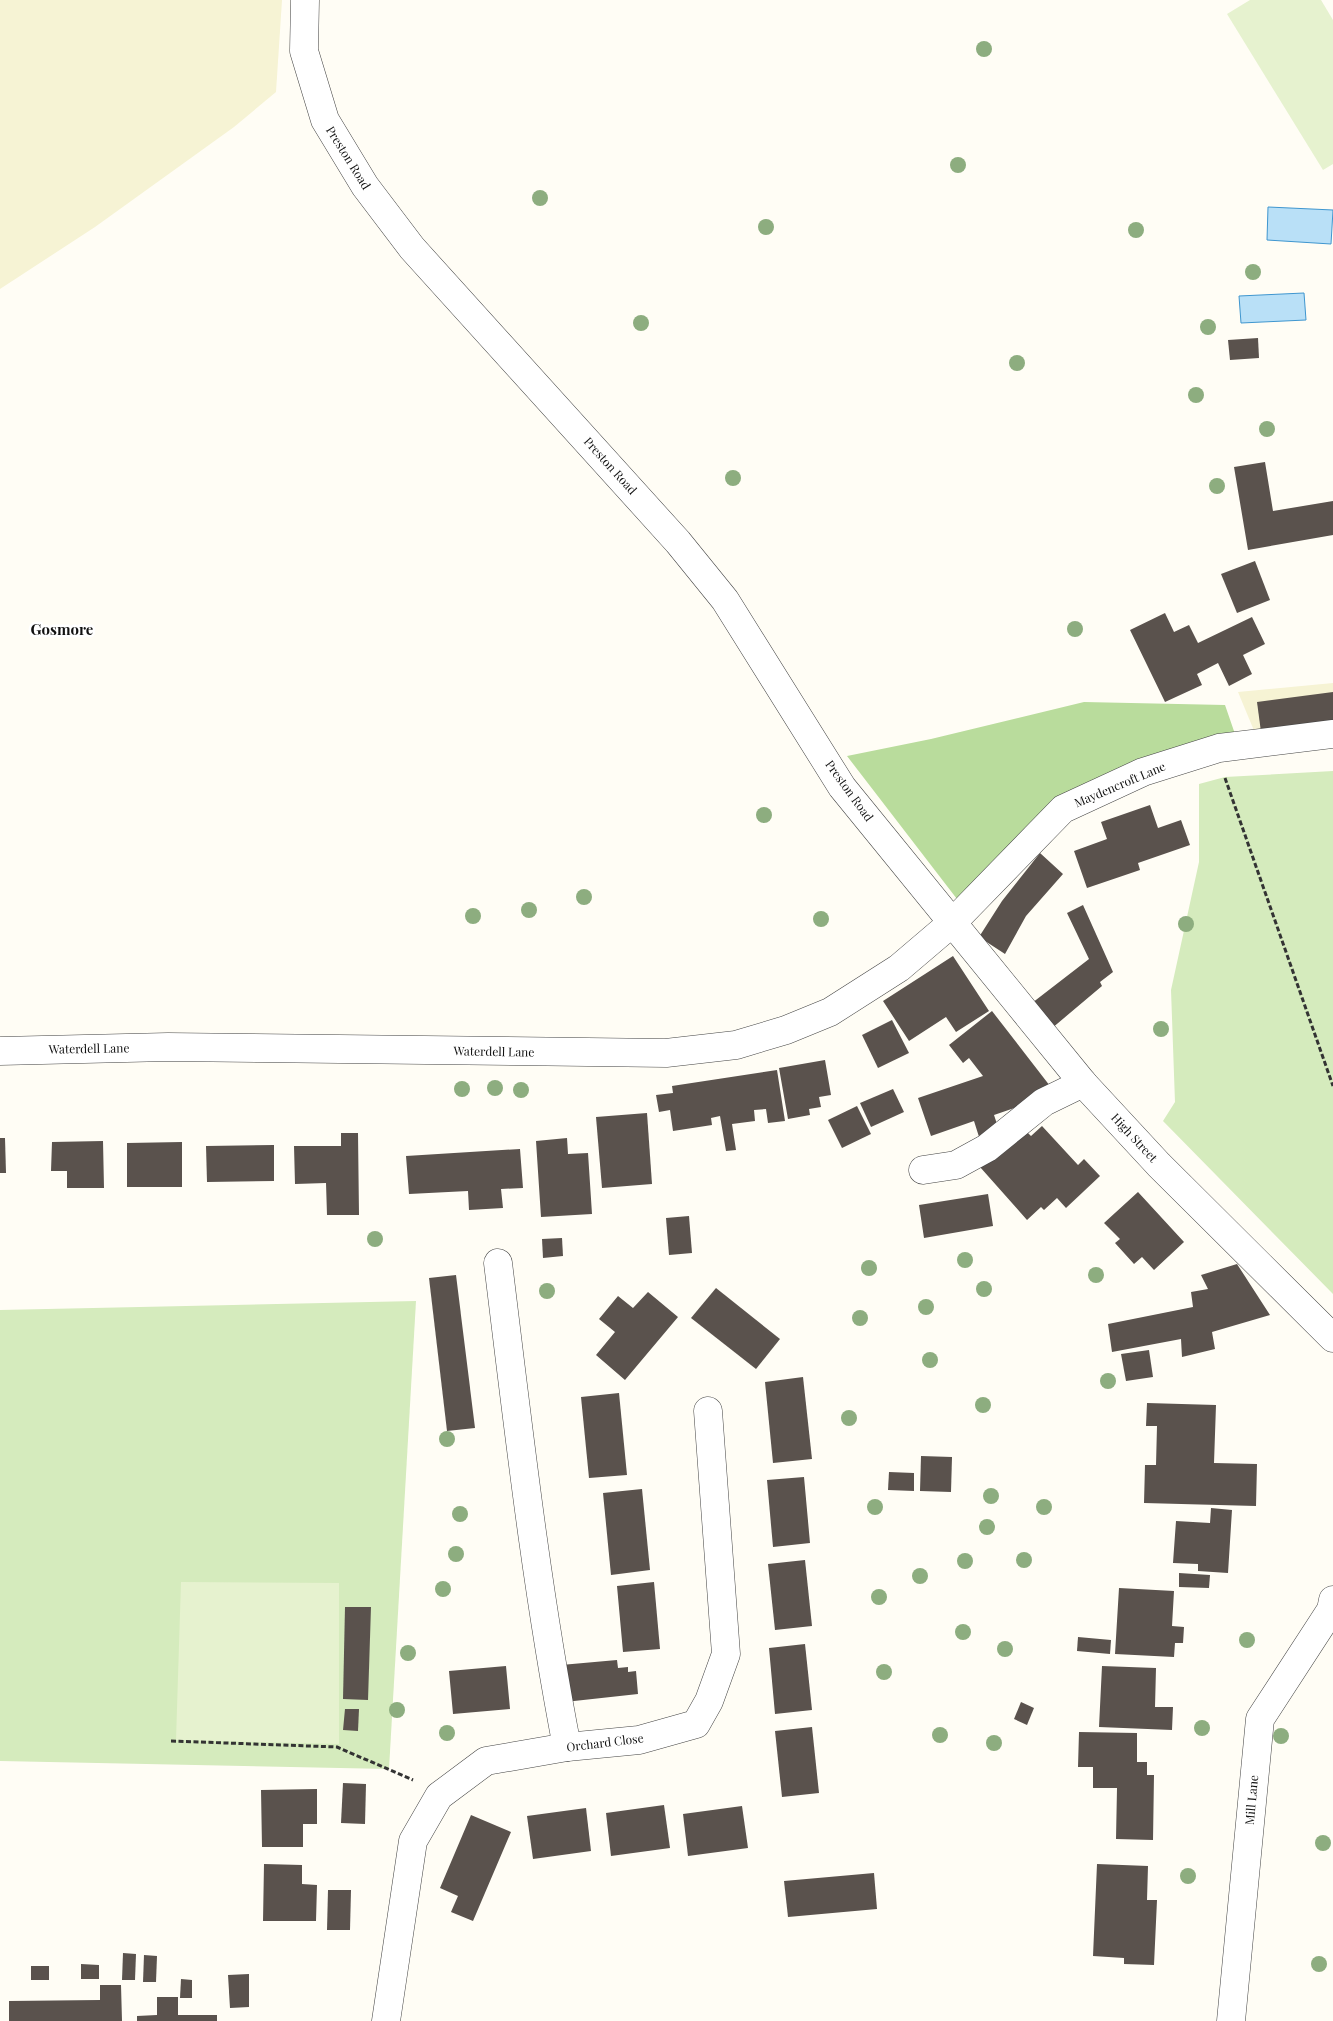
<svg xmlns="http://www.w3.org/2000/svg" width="1333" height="2021" viewBox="0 0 1333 2021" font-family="'Playfair Display',serif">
	<rect width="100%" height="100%" fill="#fffdf5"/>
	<g fill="#f6f3d4">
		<polygon points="0,0 282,0 276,92 234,127 95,227 0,289"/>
		<polygon points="1333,683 1333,730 1255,733 1238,692"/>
	</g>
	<g fill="#d5ebbd">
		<polygon points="1333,771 1333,1294 1163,1121 1175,1102 1171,990 1199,862 1199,784 1225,777"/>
		<polygon points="416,1301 389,1769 0,1761 0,1310"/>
	</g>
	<polygon fill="#b9dc9c" points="1084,702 1225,705 1235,734 1101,776 1050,812 957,899 847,756 931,739"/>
	<g fill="#e6f2cf">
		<polygon points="1250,0 1321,0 1333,20 1333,164 1323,170 1227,14"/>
		<polygon points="181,1582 339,1583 339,1744 176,1740"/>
	</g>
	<g fill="#b9e0f7" stroke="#3f96cf">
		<polygon points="1268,207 1333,210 1331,244 1267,240"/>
		<polygon points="1304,293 1306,320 1241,323 1239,296"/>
	</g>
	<g fill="#5a524d">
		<polygon points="1258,338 1259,358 1230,360 1228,340"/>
		<polygon points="1265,462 1273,511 1333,501 1333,535 1248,550 1234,467"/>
		<polygon points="1255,561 1270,600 1237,613 1221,574"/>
		<polygon points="1165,613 1174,632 1189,625 1198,643 1252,617 1265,644 1243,655 1252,674 1229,686 1218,663 1197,674 1202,685 1165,702 1130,630"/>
		<polygon points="1333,692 1333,723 1261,732 1257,702"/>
		<polygon points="1150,805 1158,828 1181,820 1190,845 1138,863 1140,870 1087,888 1074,851 1107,839 1101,822"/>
		<polygon points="1040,853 1063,874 1026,916 1005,954 979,937 1002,901"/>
		<polygon points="1083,905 1113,972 1100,982 1102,986 1051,1029 1032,1003 1089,959 1067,913"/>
		<polygon points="953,956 989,1011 956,1032 946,1017 909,1041 883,1001"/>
		<polygon points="992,1011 1050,1086 1026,1104 994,1115 1000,1133 980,1140 974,1121 931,1136 918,1098 983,1076 969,1058 963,1063 949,1045"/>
		<polygon points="892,1020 909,1053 878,1068 862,1035"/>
		<polygon points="825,1060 831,1095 819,1097 821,1107 809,1109 810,1115 788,1119 779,1068"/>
		<polygon points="777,1070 785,1121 768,1123 766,1109 754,1110 755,1121 732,1124 736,1150 726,1151 720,1116 711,1118 712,1125 673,1131 670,1110 659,1112 656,1095 673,1093 672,1086"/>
		<polygon points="893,1089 904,1112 871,1127 860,1103"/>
		<polygon points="857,1106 871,1134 842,1148 828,1120"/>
		<polygon points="647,1113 652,1184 602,1188 596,1117"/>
		<polygon points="1042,1126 1078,1165 1084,1159 1100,1176 1066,1208 1057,1198 1044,1210 1041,1207 1027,1220 980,1167 1026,1131 1031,1136"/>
		<polygon points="341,1133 358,1133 359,1215 327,1215 326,1183 295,1184 294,1146 341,1146"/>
		<polygon points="0,1138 5,1138 6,1173 0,1173"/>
		<polygon points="567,1138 568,1154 588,1153 592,1214 541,1217 536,1141"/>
		<polygon points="103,1141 104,1188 67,1188 67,1171 51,1171 52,1142"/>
		<polygon points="182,1142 182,1187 127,1187 127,1143"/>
		<polygon points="274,1145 274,1181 207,1182 206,1146"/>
		<polygon points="520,1149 523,1188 501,1189 503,1208 469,1210 468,1191 409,1194 406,1156"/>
		<polygon points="1138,1192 1184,1242 1154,1270 1142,1257 1134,1264 1115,1243 1120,1239 1104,1223"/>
		<polygon points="988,1194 993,1226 924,1238 919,1205"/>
		<polygon points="689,1216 692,1253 669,1255 666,1218"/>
		<polygon points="562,1238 563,1256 543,1258 542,1239"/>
		<polygon points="1237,1264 1270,1315 1212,1332 1215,1349 1182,1357 1181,1339 1112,1352 1108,1324 1193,1307 1191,1292 1208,1289 1201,1275"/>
		<polygon points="456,1275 475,1428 447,1431 429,1278"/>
		<polygon points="716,1288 780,1339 756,1369 691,1318"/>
		<polygon points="648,1292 678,1317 625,1380 596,1355 615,1332 599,1319 618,1296 633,1308"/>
		<polygon points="1149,1350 1153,1377 1126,1381 1121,1354"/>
		<polygon points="803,1377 812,1459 773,1463 765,1382"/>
		<polygon points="619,1393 627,1475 589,1478 581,1397"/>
		<polygon points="1147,1403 1216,1405 1214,1463 1257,1464 1256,1506 1144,1503 1145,1465 1156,1465 1157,1426 1146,1426"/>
		<polygon points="921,1456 952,1457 951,1492 920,1491"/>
		<polygon points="889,1472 914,1473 914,1491 888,1490"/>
		<polygon points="804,1477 810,1543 773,1547 767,1480"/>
		<polygon points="642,1489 650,1570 611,1575 603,1493"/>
		<polygon points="1211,1508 1232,1510 1228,1573 1198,1571 1198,1564 1173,1563 1176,1521 1210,1523"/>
		<polygon points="805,1560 812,1626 775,1630 768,1564"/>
		<polygon points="1179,1573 1210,1575 1209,1588 1179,1587"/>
		<polygon points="654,1582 660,1649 623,1652 617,1586"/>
		<polygon points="1119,1588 1174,1591 1172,1626 1184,1627 1183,1643 1175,1643 1174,1657 1115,1654"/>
		<polygon points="345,1607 371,1607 368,1700 343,1699"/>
		<polygon points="1078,1637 1111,1640 1110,1654 1077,1651"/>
		<polygon points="805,1644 812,1710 775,1714 769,1648"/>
		<polygon points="617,1660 618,1668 628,1667 628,1672 636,1671 638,1694 565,1702 561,1665"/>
		<polygon points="506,1666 510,1709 453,1714 449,1671"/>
		<polygon points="1102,1666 1156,1668 1155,1707 1173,1707 1172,1730 1099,1727"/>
		<polygon points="1021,1702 1034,1708 1027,1725 1014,1719"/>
		<polygon points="345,1709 359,1709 358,1731 343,1730"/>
		<polygon points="812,1727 819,1793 782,1797 775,1731"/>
		<polygon points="1079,1732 1137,1733 1137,1762 1147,1762 1147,1775 1154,1775 1153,1840 1116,1839 1117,1788 1093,1788 1093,1767 1078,1767"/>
		<polygon points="343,1783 366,1784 365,1824 341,1823"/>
		<polygon points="317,1789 317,1824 303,1824 303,1847 262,1847 261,1790"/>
		<polygon points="664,1805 670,1848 611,1856 606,1813"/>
		<polygon points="742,1806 748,1848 688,1856 683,1814"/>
		<polygon points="586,1808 591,1851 533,1859 527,1816"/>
		<polygon points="471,1815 511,1832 473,1921 451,1912 458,1896 440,1888"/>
		<polygon points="264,1864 302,1865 302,1884 317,1885 316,1921 263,1921"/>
		<polygon points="1097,1864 1148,1866 1147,1900 1157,1900 1154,1965 1124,1964 1124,1958 1093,1956"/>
		<polygon points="874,1873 877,1909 788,1917 784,1881"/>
		<polygon points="328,1890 351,1890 350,1930 327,1930"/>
		<polygon points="123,1953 136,1954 135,1980 122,1980"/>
		<polygon points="144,1955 157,1956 156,1982 143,1982"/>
		<polygon points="81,1964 99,1965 99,1979 81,1979"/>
		<rect x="31" y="1966" width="18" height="14"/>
		<polygon points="249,1974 249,2007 230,2008 228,1975"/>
		<polygon points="181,1979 192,1980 192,1998 180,1998"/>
		<polygon points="100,1985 121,1985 122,2021 9,2021 9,2001 100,2000"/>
		<polygon points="157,1997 178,1997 178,2015 217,2015 217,2021 137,2021 137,2016 157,2015"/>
	</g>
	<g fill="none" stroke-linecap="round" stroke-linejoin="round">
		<defs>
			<g id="minor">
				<polyline points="305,0 304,51 325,120 365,186 412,248 678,542 725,600 842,787 1083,1083 1159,1165 1333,1338"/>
				<polyline points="0,1051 168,1047 666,1053 736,1045 786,1030 830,1012 899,968 953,922 1063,809 1143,772 1219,748 1333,734"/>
				<polyline points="923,1170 956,1165 987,1148 1044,1102 1083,1083"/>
				<path d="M498,1263C518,1425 536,1587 567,1747"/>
				<polyline points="386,2021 413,1841 439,1796 486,1761 567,1747 639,1740 696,1724 709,1701 726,1654 708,1411"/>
				<polyline points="1231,2021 1260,1719 1331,1610 1333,1600"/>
			</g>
		</defs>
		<use href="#minor" stroke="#444" stroke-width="29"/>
		<g stroke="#333" stroke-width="3" stroke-dasharray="5 2.5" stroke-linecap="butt">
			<polyline points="1225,778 1333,1086"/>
			<polyline points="171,1741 337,1747 413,1780"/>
		</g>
		<use href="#minor" stroke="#fff" stroke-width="28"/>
	</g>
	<g fill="#8dad7f">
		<circle cx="984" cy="49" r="8"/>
		<circle cx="958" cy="165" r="8"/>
		<circle cx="540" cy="198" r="8"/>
		<circle cx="766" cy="227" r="8"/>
		<circle cx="1136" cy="230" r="8"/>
		<circle cx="1253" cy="272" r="8"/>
		<circle cx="641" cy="323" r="8"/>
		<circle cx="1208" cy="327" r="8"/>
		<circle cx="1017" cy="363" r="8"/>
		<circle cx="1196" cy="395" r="8"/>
		<circle cx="1267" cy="429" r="8"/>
		<circle cx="733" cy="478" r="8"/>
		<circle cx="1217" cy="486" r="8"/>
		<circle cx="1075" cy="629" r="8"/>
		<circle cx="764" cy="815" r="8"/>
		<circle cx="584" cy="897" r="8"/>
		<circle cx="529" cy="910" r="8"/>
		<circle cx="473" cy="916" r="8"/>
		<circle cx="821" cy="919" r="8"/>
		<circle cx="1186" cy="924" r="8"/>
		<circle cx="1161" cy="1029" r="8"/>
		<circle cx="495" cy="1088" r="8"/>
		<circle cx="462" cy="1089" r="8"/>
		<circle cx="521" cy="1090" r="8"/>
		<circle cx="375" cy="1239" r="8"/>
		<circle cx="965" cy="1260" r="8"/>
		<circle cx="869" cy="1268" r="8"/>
		<circle cx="1096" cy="1275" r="8"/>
		<circle cx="984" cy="1289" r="8"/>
		<circle cx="547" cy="1291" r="8"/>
		<circle cx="926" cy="1307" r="8"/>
		<circle cx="860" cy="1318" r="8"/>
		<circle cx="930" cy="1360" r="8"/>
		<circle cx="1108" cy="1381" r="8"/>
		<circle cx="983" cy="1405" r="8"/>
		<circle cx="849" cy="1418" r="8"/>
		<circle cx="447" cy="1439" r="8"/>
		<circle cx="991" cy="1496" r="8"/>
		<circle cx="875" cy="1507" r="8"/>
		<circle cx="1044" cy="1507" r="8"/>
		<circle cx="460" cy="1514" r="8"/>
		<circle cx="987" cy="1527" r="8"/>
		<circle cx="456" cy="1554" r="8"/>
		<circle cx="1024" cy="1560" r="8"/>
		<circle cx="965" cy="1561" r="8"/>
		<circle cx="920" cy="1576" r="8"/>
		<circle cx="443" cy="1589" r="8"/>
		<circle cx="879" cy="1597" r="8"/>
		<circle cx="963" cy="1632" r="8"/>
		<circle cx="1247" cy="1640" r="8"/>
		<circle cx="1005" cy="1649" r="8"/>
		<circle cx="408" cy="1653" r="8"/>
		<circle cx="884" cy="1672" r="8"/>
		<circle cx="397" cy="1710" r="8"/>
		<circle cx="1202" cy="1728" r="8"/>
		<circle cx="447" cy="1733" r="8"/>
		<circle cx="940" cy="1735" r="8"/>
		<circle cx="1281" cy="1736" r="8"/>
		<circle cx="994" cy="1743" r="8"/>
		<circle cx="1323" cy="1843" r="8"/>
		<circle cx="1188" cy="1876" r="8"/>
		<circle cx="1319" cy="1964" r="8"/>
	</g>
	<g text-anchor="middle" stroke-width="5" stroke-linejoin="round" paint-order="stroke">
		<g font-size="12" fill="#111" stroke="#fff">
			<text transform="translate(348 158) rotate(58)" y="4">Preston Road</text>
			<text transform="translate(610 466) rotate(48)" y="4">Preston Road</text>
			<text transform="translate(1120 785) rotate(-23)" y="4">Maydencroft Lane</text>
			<text transform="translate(849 791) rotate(54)" y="4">Preston Road</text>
			<text transform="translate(89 1049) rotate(-1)" y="4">Waterdell Lane</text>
			<text transform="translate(494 1052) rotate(1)" y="4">Waterdell Lane</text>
			<text transform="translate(1134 1138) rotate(47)" y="4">High Street</text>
			<text transform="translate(605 1743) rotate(-7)" y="4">Orchard Close</text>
			<text transform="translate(1252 1800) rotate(-85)" y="4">Mill Lane</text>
		</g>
		<g font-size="15" font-weight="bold" fill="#111" stroke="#fff">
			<text x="62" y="635">Gosmore</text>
		</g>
	</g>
</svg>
